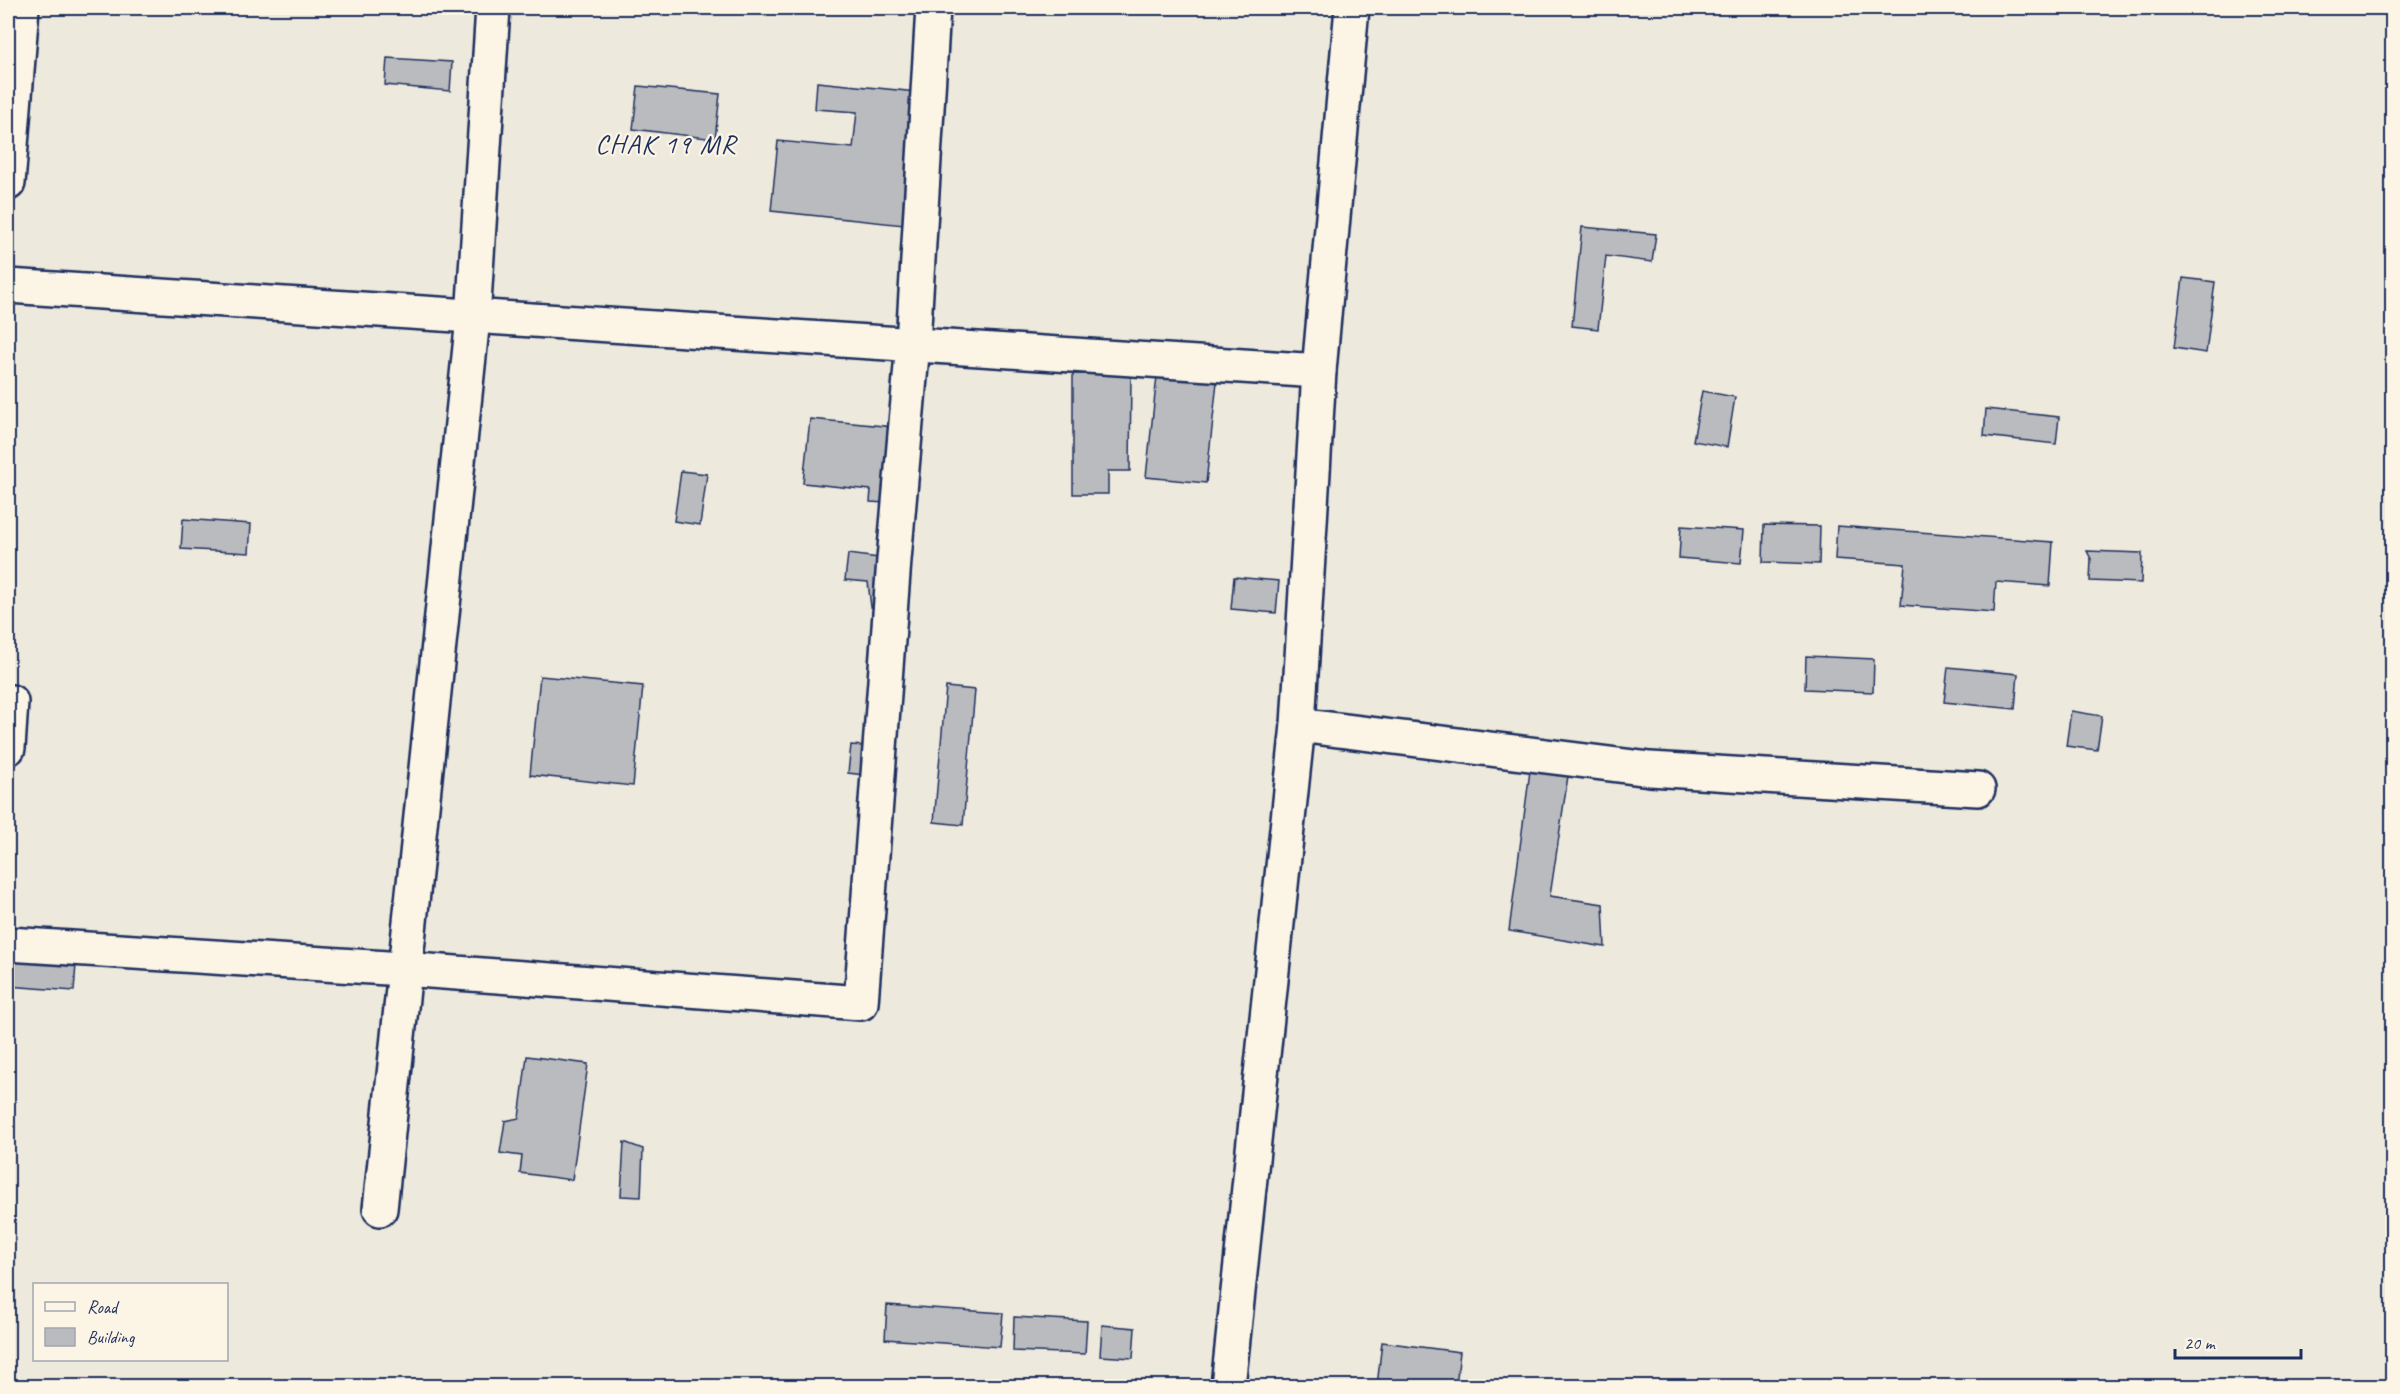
<svg xmlns="http://www.w3.org/2000/svg" width="2400" height="1394" viewBox="0 0 2400 1394" font-family="Caveat,sans-serif">
	<rect width="100%" height="100%" fill="#eee9dd"/>
	<filter id="ink" filterUnits="userSpaceOnUse"><feTurbulence type="fractalNoise" baseFrequency=".0167" numOctaves="2"/><feDisplacementMap in="SourceGraphic" scale="12" xChannelSelector="R" yChannelSelector="G"/><feConvolveMatrix kernelMatrix="1 2 1 2 8 2 1 2 1" color-interpolation-filters="sRGB"/></filter>
	<g filter="url(#ink)">
		<g fill="#babbbe" stroke="#1b2f5e" stroke-width="1.5">
			<polygon points="387,58 452,62 450,91 385,85"/>
			<polygon points="817,82 917,92 904,225 771,211 778,141 853,148 857,112 815,109"/>
			<polygon points="638,86 720,94 715,139 633,129"/>
			<polygon points="1582,227 1656,234 1652,262 1606,256 1598,329 1572,326"/>
			<polygon points="2183,278 2215,282 2206,353 2174,348"/>
			<polygon points="1073,374 1131,374 1130,471 1108,471 1108,494 1073,494"/>
			<polygon points="1157,376 1217,382 1206,483 1146,477"/>
			<polygon points="1702,391 1735,397 1727,447 1693,441"/>
			<polygon points="1986,409 2059,417 2056,444 1984,436"/>
			<polygon points="810,419 894,427 886,503 870,502 871,490 803,483"/>
			<polygon points="681,471 707,474 700,525 674,521"/>
			<polygon points="183,519 251,524 249,553 181,549"/>
			<polygon points="1764,525 1820,526 1819,564 1763,562"/>
			<polygon points="1681,526 1744,530 1741,563 1679,558"/>
			<polygon points="1837,526 2053,542 2050,586 1996,582 1994,612 1901,605 1905,564 1835,559"/>
			<polygon points="2087,551 2142,553 2141,583 2090,581 2091,559"/>
			<polygon points="848,554 894,560 888,609 871,607 868,582 845,580"/>
			<polygon points="1234,577 1279,581 1276,613 1231,609"/>
			<polygon points="1806,656 1874,659 1873,692 1805,689"/>
			<polygon points="1948,667 2018,674 2015,709 1944,702"/>
			<polygon points="540,676 643,686 633,786 530,775"/>
			<polygon points="946,687 975,690 963,825 934,822"/>
			<polygon points="2071,711 2102,716 2097,750 2066,746"/>
			<polygon points="851,745 876,747 873,776 848,773"/>
			<polygon points="1531,763 1569,769 1550,896 1603,904 1605,947 1509,931"/>
			<polygon points="8,959 76,964 74,991 8,986"/>
			<polygon points="527,1056 588,1064 572,1180 520,1173 522,1156 500,1153 505,1121 519,1118"/>
			<polygon points="624,1142 643,1149 641,1197 621,1196"/>
			<polygon points="887,1305 1003,1313 1000,1347 885,1339"/>
			<polygon points="1014,1317 1087,1321 1085,1354 1013,1351"/>
			<polygon points="1102,1325 1135,1328 1133,1358 1100,1356"/>
			<polygon points="1382,1342 1460,1352 1456,1386 1377,1386"/>
		</g>
		<g fill="none" stroke-linecap="round" stroke-linejoin="round">
			<defs>
				<g id="minor">
					<polyline points="8,183 22,8"/>
					<polyline points="8,286 1319,371"/>
					<polyline points="1298,725 1650,769 1978,789"/>
					<polyline points="8,748 11,702"/>
					<polyline points="8,944 403,969 861,1003 894,560 913,343 933,8"/>
					<polyline points="380,1209 473,318 493,8"/>
					<polyline points="1228,1386 1298,725 1319,371 1352,8"/>
				</g>
			</defs>
			<use href="#minor" stroke="#1b2f5e" stroke-width="38"/>
			<use href="#minor" stroke="#fcf5e5" stroke-width="33"/>
		</g>
	</g>
	<g text-anchor="middle" stroke-width="4.5" stroke-linejoin="round" paint-order="stroke">
		<g font-size="27" letter-spacing="1.5" fill="#1b2f5e" stroke="#fcf5e5">
			<text x="666" y="153">CHAK 19 MR</text>
		</g>
	</g>
	<rect width="2400" height="1394" fill="none" stroke="#fcf5e5" stroke-width="30"/>
	<rect x="15" y="15" width="2370" height="1364" fill="none" stroke="#1b2f5e" stroke-width="2" filter="url(#ink)"/>
	<rect x="33" y="1283" width="195" height="78" fill="#fcf5e5" stroke="#a2a6af" stroke-width="1.5"/>
	<rect x="45" y="1302" width="30" height="9" fill="#fcf5e5" stroke="#a2a6af" stroke-width="1.5"/>
	<text x="87" y="1313" font-size="18" fill="#1b2f5e">Road</text>
	<rect x="45" y="1328" width="30" height="18" fill="#babbbe" stroke="#a2a6af" stroke-width="1.5"/>
	<text x="87" y="1343" font-size="18" fill="#1b2f5e">Building</text>
	<path d="M2175 1349v9h126v-9" fill="none" stroke="#1b2f5e" stroke-width="3"/>
	<text x="2184" y="1349" font-size="18" fill="#1b2f5e" stroke="#fcf5e5" stroke-width="4.5" paint-order="stroke">20 m</text>
</svg>
